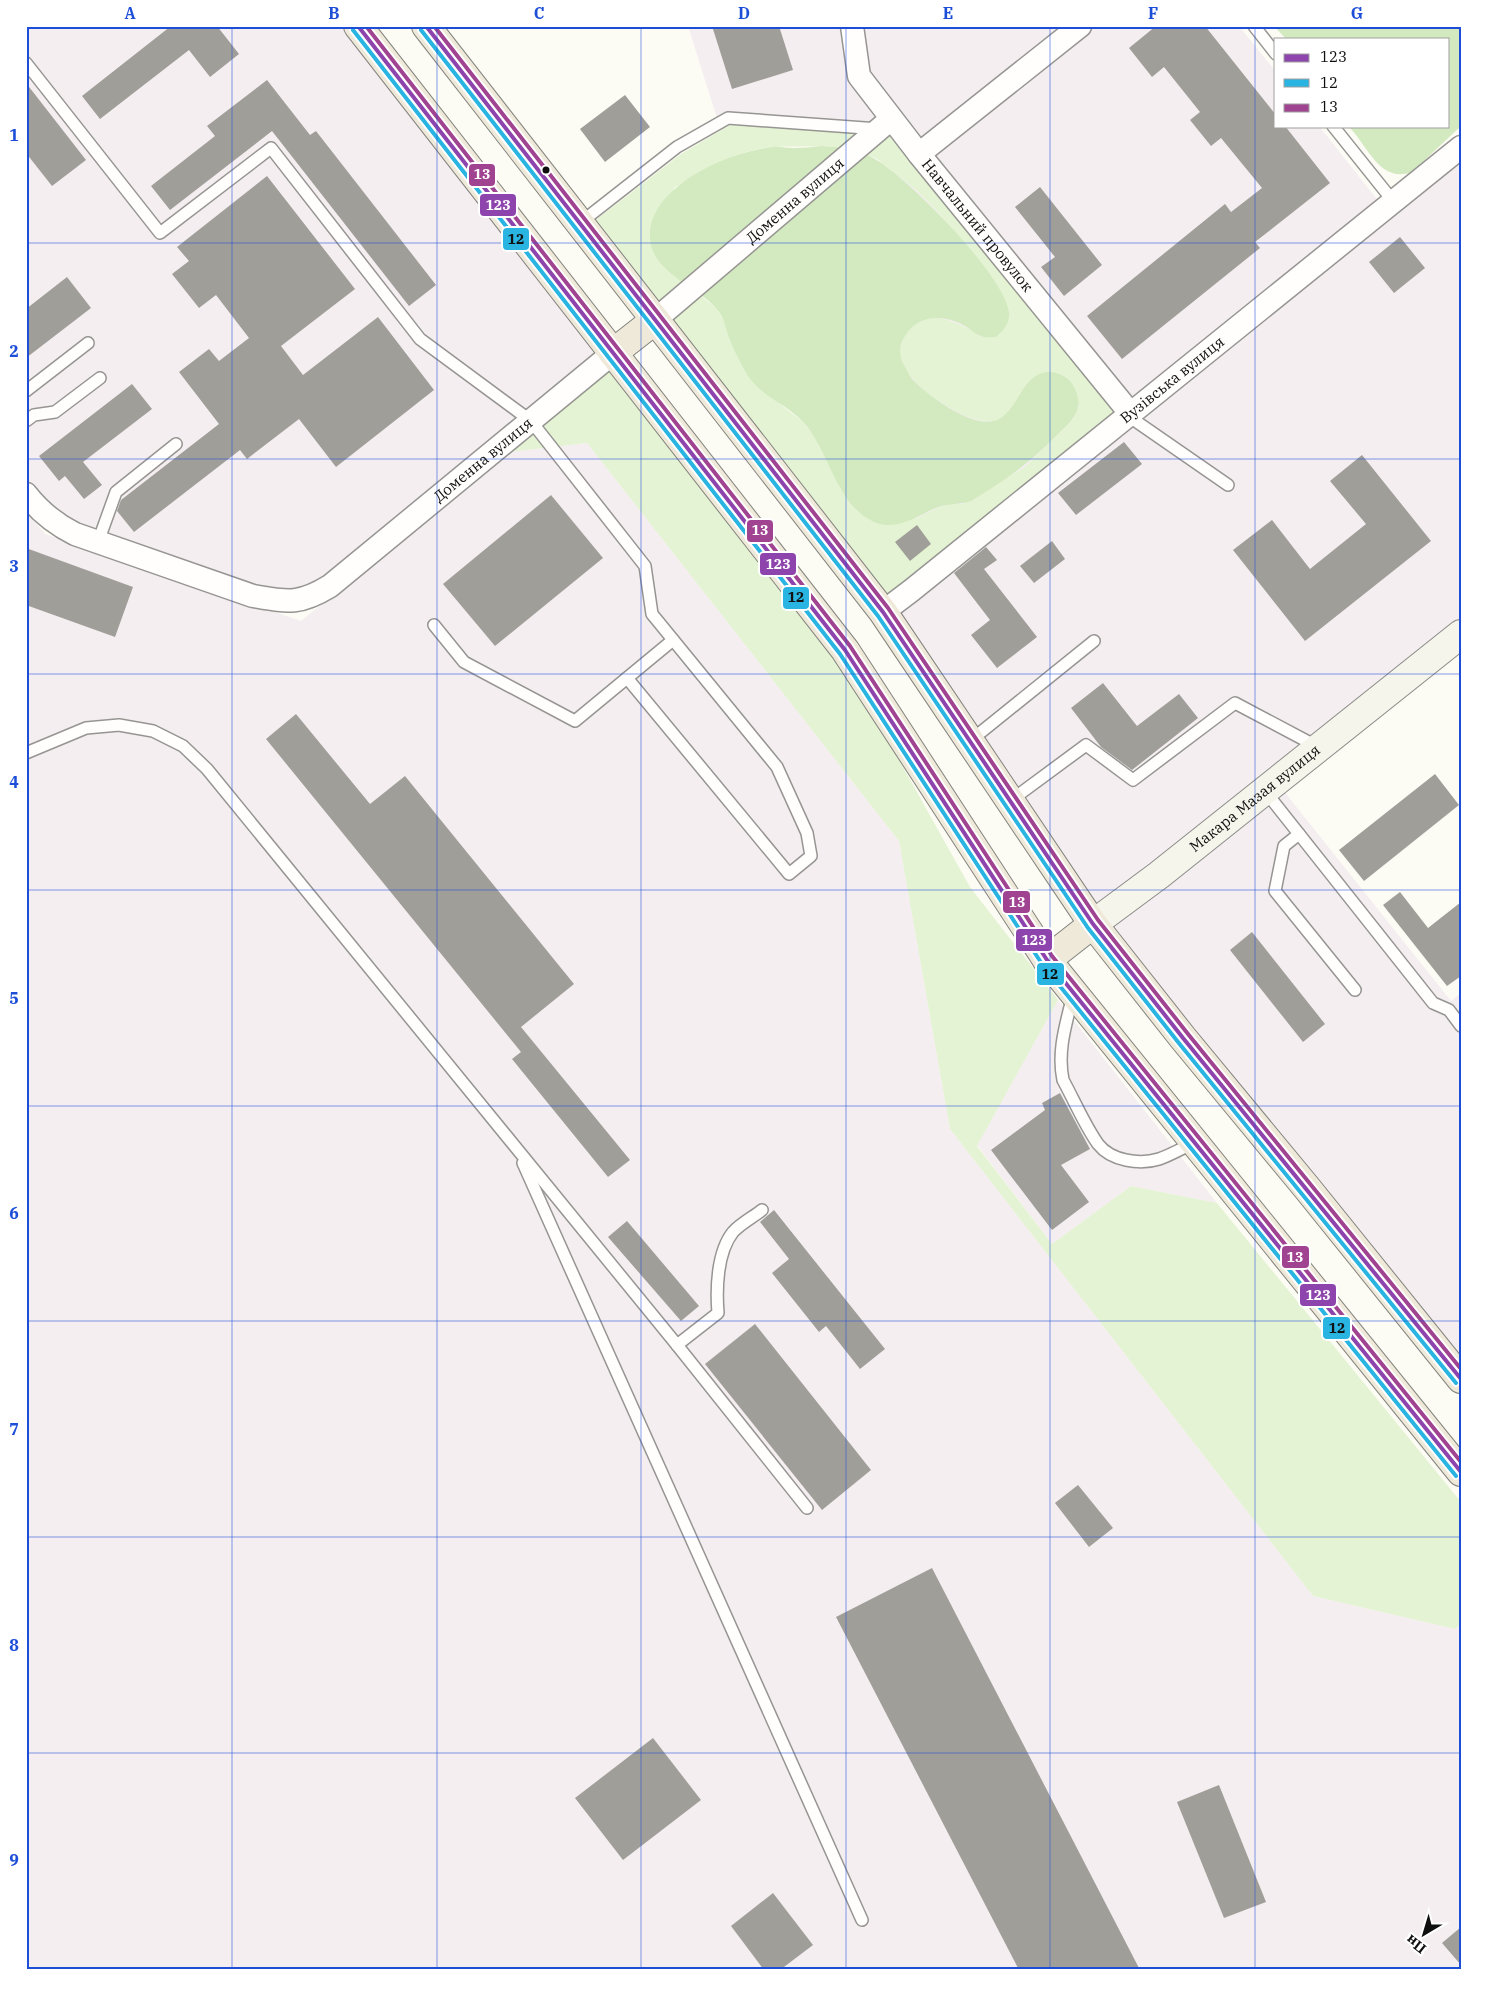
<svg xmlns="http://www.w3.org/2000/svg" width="1487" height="1996" viewBox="0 0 1487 1996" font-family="'IBM Plex Serif',serif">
	<rect width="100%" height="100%" fill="#fcfbf4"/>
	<g fill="#f4eef1">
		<polygon points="26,26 348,26 602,351 297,602 56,520 26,483"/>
		<polygon points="688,26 1239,26 1276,72 1276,126 1319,126 1391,217 1461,161 1461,627 1097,914 888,606 893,134 730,125 721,131"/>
		<polygon points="587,443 899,841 950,1129 1313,1596 1455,1629 1461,1624 1461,1970 26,1970 26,510 45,534 301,621 509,452"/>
		<polygon points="1279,785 1451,1001 1461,993 1461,1365 1104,923"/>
		<polygon points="1058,1000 1217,1203 1131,1186 1052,1244 977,1145"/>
	</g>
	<g fill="#e4f3d3" fill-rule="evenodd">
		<path d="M730,125L893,134L1120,412L884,601L592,223L681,154ZM821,146L852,148L877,159L915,189L935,209L967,246L982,337C962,324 924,304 907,332C902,340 899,348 900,358C904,383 972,430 998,420C1010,415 1016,401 1022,391L1079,406L1073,419L1025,467L962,504H948L937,508L915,519L841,490L817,439L802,421L766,393L739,357L730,341L727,327L717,309L658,260L674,188C701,171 741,148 774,147C789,146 805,147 821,146Z"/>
		<polygon points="614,366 838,651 970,887 1058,1000 977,1146 1052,1244 1131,1186 1217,1203 1461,1502 1461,1624 1455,1629 1313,1596 950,1129 899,841 587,443 509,452"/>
	</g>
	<g fill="#d3eac1">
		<path d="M1274,26H1461V126L1412,172C1379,184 1368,145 1348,126H1448V39H1286Z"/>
		<path d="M821,146C842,147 856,148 875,159C905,175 1012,282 1009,316C1008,326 1003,331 996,337C991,337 985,338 981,336C975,334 970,329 965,326C944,314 918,314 905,336C898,346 899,357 905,367C908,372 910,377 913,380C929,396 976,432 999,419C1019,408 1022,375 1047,372C1056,371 1069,377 1073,385C1076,391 1080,399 1078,407C1076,418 1066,426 1058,434C1030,463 1006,480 971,501C960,505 949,503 938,507C918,515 898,532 874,522C834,503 831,452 803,422C788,405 761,396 748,376C742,366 736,354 731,343C726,331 725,318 716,308C699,290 673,280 658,260C652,252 649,242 650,232C654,184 729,152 772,147C779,146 787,148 794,148C803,148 812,147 821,146Z"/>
	</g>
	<g fill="#a09e99">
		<polygon points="171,26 217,26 239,54 210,77 189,50 100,119 82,96"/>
		<polygon points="712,26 779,26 793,70 732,89"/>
		<polygon points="1156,26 1205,26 1276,115 1276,126 1285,126 1330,183 1255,242 1260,248 1122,359 1087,316 1225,204 1231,212 1262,188 1221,138 1211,146 1190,120 1200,112 1164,67 1152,77 1129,48"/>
		<polygon points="267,80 310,135 316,131 436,285 409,306 272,131 170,210 151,186 215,136 207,126"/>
		<polygon points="26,83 86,160 52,186 26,153"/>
		<polygon points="625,95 650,127 605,162 580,129"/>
		<polygon points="267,176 355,289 281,346 303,375 378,317 434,390 336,467 299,419 247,459 240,450 134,532 117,511 121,500 219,424 179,372 209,349 219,361 249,338 216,295 199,308 172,274 189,261 177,247"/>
		<polygon points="1040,187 1102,265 1064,296 1041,267 1055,257 1015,207"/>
		<polygon points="1400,237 1425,268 1394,293 1369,262"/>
		<polygon points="67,277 91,308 26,358 26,309"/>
		<polygon points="132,384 152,409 83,462 102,485 84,499 65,476 59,481 39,456"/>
		<polygon points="1124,442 1142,464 1076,515 1058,493"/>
		<polygon points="1362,455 1431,541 1305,641 1233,550 1272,520 1310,569 1366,524 1330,481"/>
		<polygon points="551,495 603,558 495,646 443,584"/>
		<polygon points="917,525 931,544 910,561 895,542"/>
		<polygon points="1052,541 1065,559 1034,583 1020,566"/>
		<polygon points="986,547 997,560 984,569 1037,637 997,668 971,635 990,620 954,573"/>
		<polygon points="26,548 133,587 115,637 26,605"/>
		<polygon points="1103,683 1137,726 1179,694 1198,718 1132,770 1101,747 1071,708"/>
		<polygon points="296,714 370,804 405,776 574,984 521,1027 630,1160 608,1177 512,1059 521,1052 266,739"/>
		<polygon points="1435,774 1459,805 1364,881 1339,850"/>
		<polygon points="1400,892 1428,928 1461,902 1461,976 1447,986 1383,905"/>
		<polygon points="1252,932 1325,1024 1303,1042 1230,950"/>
		<polygon points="1060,1093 1090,1149 1061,1165 1089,1202 1052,1230 991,1150 1045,1110 1042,1103"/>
		<polygon points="774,1210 885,1349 860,1369 826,1326 819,1332 772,1273 789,1259 760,1222"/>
		<polygon points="627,1221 699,1306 681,1321 608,1237"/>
		<polygon points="755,1324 871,1470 822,1510 705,1364"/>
		<polygon points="1078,1485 1113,1528 1089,1547 1055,1503"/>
		<polygon points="932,1568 1140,1970 1019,1970 836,1617"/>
		<polygon points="653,1738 701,1800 623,1860 575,1798"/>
		<polygon points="1219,1785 1266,1902 1224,1918 1177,1802"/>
		<polygon points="773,1893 813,1945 780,1970 764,1970 731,1926"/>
		<polygon points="1461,1927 1461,1965 1442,1943"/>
	</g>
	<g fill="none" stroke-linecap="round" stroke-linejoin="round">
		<defs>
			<g id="service">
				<polyline points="1254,26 1276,54"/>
				<polyline points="26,63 160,233 271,148 420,339 531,421 645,566 652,614 777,767 807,833 811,856 789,874 627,678"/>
				<polyline points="1333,126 1393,201"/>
				<polyline points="580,223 677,147 728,118 879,129"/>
				<polyline points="26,391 88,343"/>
				<polyline points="1130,413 1137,422 1228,485"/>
				<polyline points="26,421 34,415 55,412 100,378"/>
				<polyline points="98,542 116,492 176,444"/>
				<polyline points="434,625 464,662 575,721 673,640"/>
				<polyline points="970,741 1094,641"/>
				<polyline points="26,753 86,728 119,725 153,731 183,746 207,769 677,1345 807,1508"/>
				<polyline points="1265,791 1433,1003 1449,1010 1461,1026"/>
				<polyline points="1010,801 1086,745 1133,780 1235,703 1318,747"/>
				<polyline points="1299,834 1284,846 1275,891 1355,990"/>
				<path d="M1073,995C1066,1024 1057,1051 1063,1080C1074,1100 1085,1126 1098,1144C1111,1161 1140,1165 1159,1159C1171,1155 1182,1148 1194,1143"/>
				<polyline points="523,1163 862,1920"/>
				<path d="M677,1345L718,1313C716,1289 717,1252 733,1232C740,1224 753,1217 762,1210"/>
			</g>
			<g id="minor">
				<path id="s1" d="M852,26L859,76L919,154L1130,413"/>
				<polyline points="919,154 1080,26"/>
				<path id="s2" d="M655,320L891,119"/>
				<path id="s3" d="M26,494C40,512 55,524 75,534L253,596C288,602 299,605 330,586L613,353"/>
				<path id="s4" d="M883,612L912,590L1461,147"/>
			</g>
			<g id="secondary">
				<path id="s5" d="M1093,924L1159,875L1461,634"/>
			</g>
			<g id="primary">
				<polyline points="358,26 845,650 1047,960 1461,1472"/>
				<polyline points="426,26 883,612 1093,924 1183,1038 1307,1188 1461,1379"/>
				<polyline points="613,353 655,320"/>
				<polyline points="1047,960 1093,924"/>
			</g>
		</defs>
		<use href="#service" stroke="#969592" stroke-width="14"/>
		<use href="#minor" stroke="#969592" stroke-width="25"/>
		<use href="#secondary" stroke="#8c8c89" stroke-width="30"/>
		<use href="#primary" stroke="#83837f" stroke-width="30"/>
		<use href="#service" stroke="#fffefd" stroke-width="11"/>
		<use href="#minor" stroke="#fffefd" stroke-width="22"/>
		<use href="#secondary" stroke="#f5f5eb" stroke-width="28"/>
		<use href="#primary" stroke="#eee9d9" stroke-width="28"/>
		<defs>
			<g id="bus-1">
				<polyline points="358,26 845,650 1047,960 1461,1472"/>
				<polyline points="426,26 883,612 1093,924 1183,1038 1461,1379"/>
			</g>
			<g id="bus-2">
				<polyline points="353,30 840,654 1042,964 1456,1476"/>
				<polyline points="421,30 878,616 1088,928 1178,1042 1456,1383"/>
			</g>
			<g id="bus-3">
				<polyline points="366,26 850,646 1052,956 1461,1462"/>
				<polyline points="434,26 888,608 1098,920 1188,1034 1461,1369"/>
			</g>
		</defs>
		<use href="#bus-1" stroke="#fff" stroke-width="8"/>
		<use href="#bus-2" stroke="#fff" stroke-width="8"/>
		<use href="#bus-3" stroke="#fff" stroke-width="8"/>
		<use href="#bus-1" stroke="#8e44ad" stroke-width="4"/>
		<use href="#bus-2" stroke="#29b4e2" stroke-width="4"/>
		<use href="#bus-3" stroke="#a04491" stroke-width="4"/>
	</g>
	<path fill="none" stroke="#1d4ed8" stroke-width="1" stroke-opacity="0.55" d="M232,26V1970M437,26V1970M641,26V1970M846,26V1970M1050,26V1970M1255,26V1970M26,243H1461M26,459H1461M26,674H1461M26,890H1461M26,1106H1461M26,1321H1461M26,1537H1461M26,1753H1461"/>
	<circle fill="#0f0f0f" stroke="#fff" stroke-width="2" cx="546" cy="170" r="4.5"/>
	<g text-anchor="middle" stroke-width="5" stroke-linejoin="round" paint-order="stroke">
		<g font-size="15" fill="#0f0f0f" stroke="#fff">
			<text dy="5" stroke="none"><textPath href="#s2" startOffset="184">Доменна вулиця</textPath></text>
			<text dy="5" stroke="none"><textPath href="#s1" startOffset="241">Навчальний провулок</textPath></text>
			<text dy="5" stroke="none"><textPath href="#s4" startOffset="371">Вузівська вулиця</textPath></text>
			<text dy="5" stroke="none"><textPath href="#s3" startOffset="531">Доменна вулиця</textPath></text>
			<text dy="5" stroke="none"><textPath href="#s5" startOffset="205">Макара Мазая вулиця</textPath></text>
		</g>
	</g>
	<g stroke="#fff" stroke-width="2">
		<rect x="468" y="163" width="28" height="24" rx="5" fill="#a04491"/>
		<rect x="479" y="193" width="38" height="24" rx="5" fill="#8e44ad"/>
		<rect x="502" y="227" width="28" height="24" rx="5" fill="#29b4e2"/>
		<rect x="746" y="519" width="28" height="24" rx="5" fill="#a04491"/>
		<rect x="759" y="552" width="38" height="24" rx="5" fill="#8e44ad"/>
		<rect x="782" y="586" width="28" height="24" rx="5" fill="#29b4e2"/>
		<rect x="1002" y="890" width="29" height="24" rx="5" fill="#a04491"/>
		<rect x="1015" y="928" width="38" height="24" rx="5" fill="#8e44ad"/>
		<rect x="1036" y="962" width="29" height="24" rx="5" fill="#29b4e2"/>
		<rect x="1281" y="1245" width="29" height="24" rx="5" fill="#a04491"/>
		<rect x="1299" y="1283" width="38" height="24" rx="5" fill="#8e44ad"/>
		<rect x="1322" y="1316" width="29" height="24" rx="5" fill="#29b4e2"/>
	</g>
	<g font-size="14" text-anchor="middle" font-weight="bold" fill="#fff">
		<text x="482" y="179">13</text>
		<text x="498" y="210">123</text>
		<text x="760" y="535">13</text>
		<text x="778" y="569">123</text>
		<text x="1017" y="907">13</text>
		<text x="1034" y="945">123</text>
		<text x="1295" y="1262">13</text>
		<text x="1318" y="1300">123</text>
	</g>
	<g font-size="14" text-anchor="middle" font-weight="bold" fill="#111">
		<text x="516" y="244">12</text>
		<text x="796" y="602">12</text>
		<text x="1050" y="979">12</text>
		<text x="1337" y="1333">12</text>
	</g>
	<rect width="1487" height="1996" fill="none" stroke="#ffffff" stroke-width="55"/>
	<rect x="1274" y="38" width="175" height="90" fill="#ffffff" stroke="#9f9f9f"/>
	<rect x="1284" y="54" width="25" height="8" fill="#8e44ad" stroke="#9f9f9f"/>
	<text x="1320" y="62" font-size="15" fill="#0f0f0f">123</text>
	<rect x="1284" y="79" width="25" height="8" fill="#29b4e2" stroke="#9f9f9f"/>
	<text x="1320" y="88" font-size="15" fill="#0f0f0f">12</text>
	<rect x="1284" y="104" width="25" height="8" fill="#a04491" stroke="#9f9f9f"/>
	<text x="1320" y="112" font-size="15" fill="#0f0f0f">13</text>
	<g transform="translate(1424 1934) rotate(218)" stroke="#ffffff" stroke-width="4" paint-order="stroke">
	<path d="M0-4L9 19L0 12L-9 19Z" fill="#0f0f0f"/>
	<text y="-8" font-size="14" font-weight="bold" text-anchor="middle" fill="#0f0f0f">Пн</text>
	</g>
	<rect x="28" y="28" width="1432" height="1940" fill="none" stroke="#1d4ed8" stroke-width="2"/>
	<g font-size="16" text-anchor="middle" font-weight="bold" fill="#1d4ed8">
		<text x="130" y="19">A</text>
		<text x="334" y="19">B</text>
		<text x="539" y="19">C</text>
		<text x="744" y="19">D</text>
		<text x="948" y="19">E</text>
		<text x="1153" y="19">F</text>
		<text x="1357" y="19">G</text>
		<text x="14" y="141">1</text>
		<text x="14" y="357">2</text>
		<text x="14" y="572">3</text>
		<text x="14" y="788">4</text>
		<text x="14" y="1004">5</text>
		<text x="14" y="1219">6</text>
		<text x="14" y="1435">7</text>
		<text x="14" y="1651">8</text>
		<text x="14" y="1866">9</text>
	</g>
</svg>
